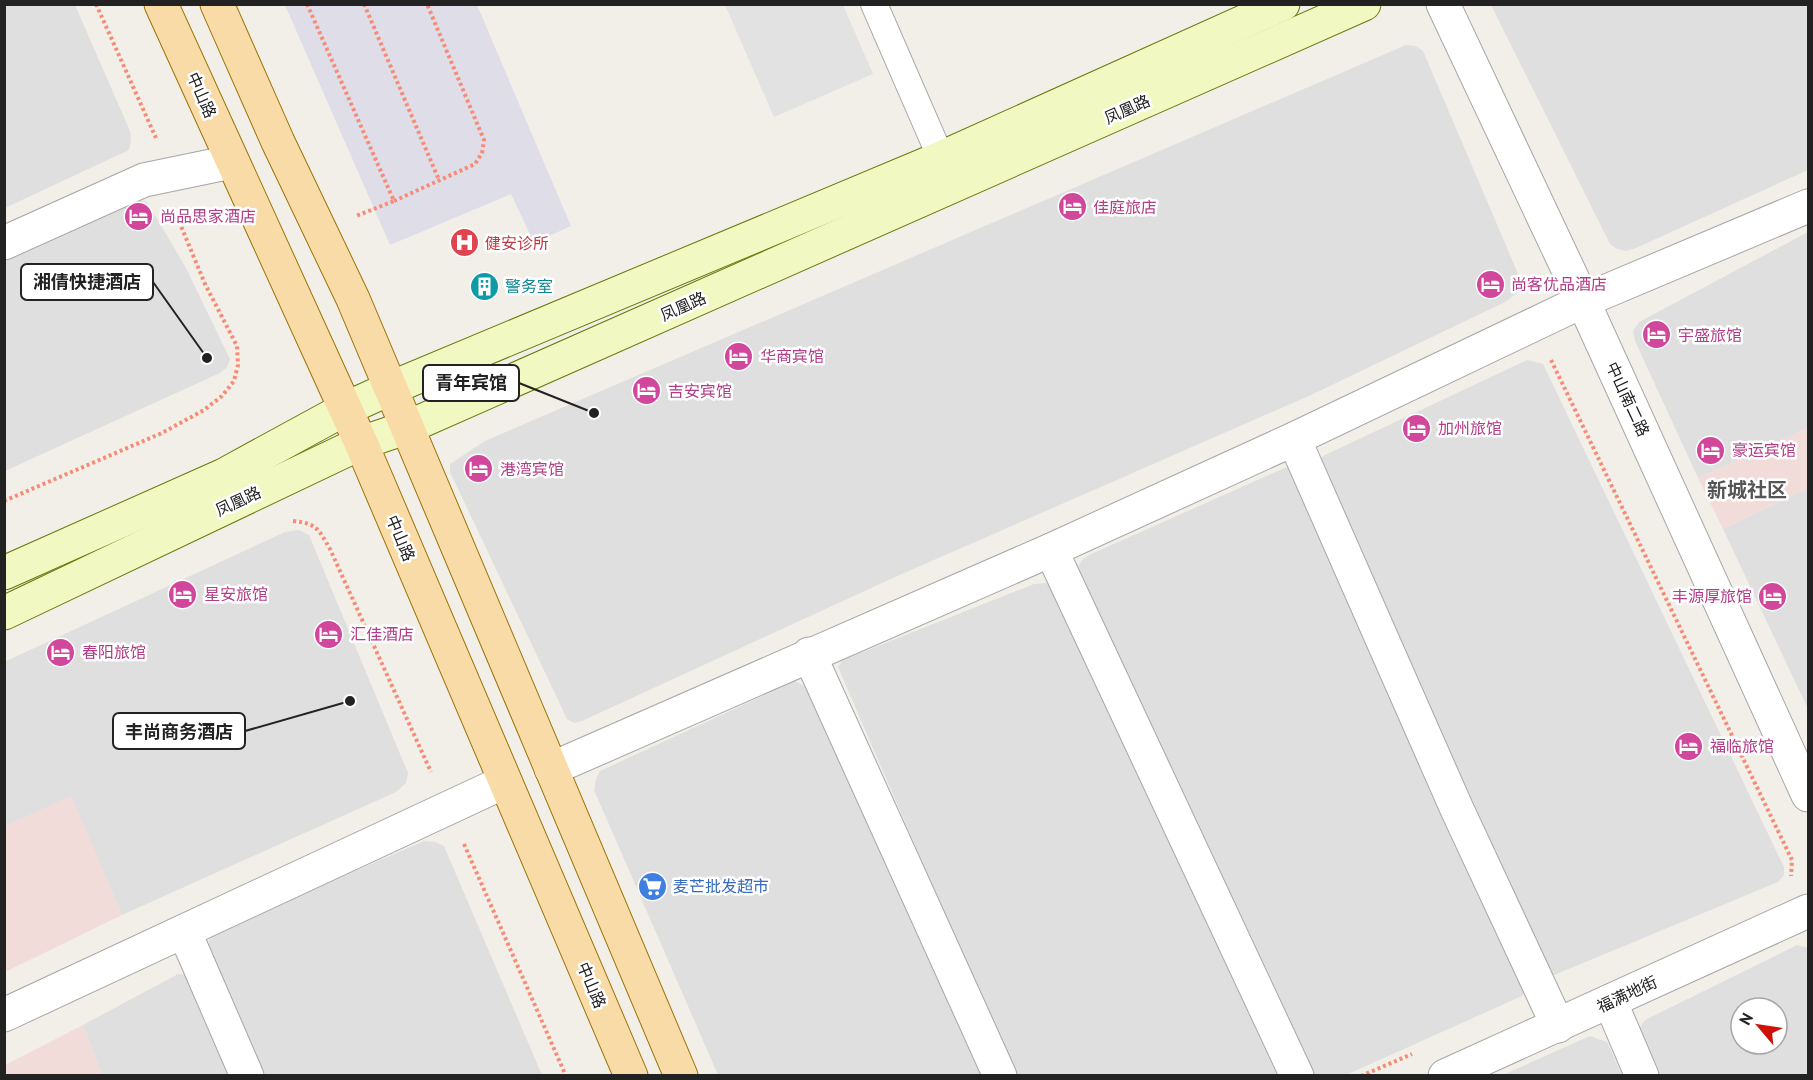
<svg xmlns="http://www.w3.org/2000/svg" width="1813" height="1080" viewBox="0 0 1813 1080" font-family="'PT Sans','Noto Sans SC',sans-serif">
	<rect width="100%" height="100%" fill="#f2efe9"/>
	<g fill="#e0dfdf" fill-rule="evenodd">
		<polygon points="4,5 75,5 130,131 131,140 129,150 5,208"/>
		<polygon points="1491,5 1808,5 1808,170 1636,248 1626,251 1617,249 1610,244"/>
		<polygon points="1406,45 1416,46 1423,51 1522,283 1517,293 1505,302 1311,395 895,577 582,721 574,723 567,719 450,472 450,464 485,441"/>
		<polygon points="134,199 147,202 185,266 230,359 227,367 220,373 5,471 5,260"/>
		<polygon points="1808,232 1808,428 1698,478 1635,341 1633,331 1639,322"/>
		<polygon points="1527,360 1543,364 1784,867 1784,875 1778,882 1547,978 1320,461 1323,456"/>
		<polygon points="1289,466 1527,989 1522,996 1346,1075 1307,1075 1077,568 1082,560 1089,555"/>
		<polygon points="1808,488 1808,709 1723,529"/>
		<polygon points="299,530 309,535 408,773 406,783 396,792 122,915 71,797 5,826 4,662 285,532"/>
		<polygon points="1046,583 1054,586 1283,1075 1014,1075 838,667 843,660 1034,584"/>
		<polygon points="795,681 808,688 990,1075 718,1075 594,790 596,779 600,771"/>
		<polygon points="424,841 435,842 444,846 542,1075 262,1075 208,951 209,940 217,931"/>
		<path d="M1797,945L1808,948V1075H1656L1640,1037V1027L1645,1020ZM1741,1008H1777V1044H1741Z"/>
		<polygon points="178,974 188,975 233,1075 102,1075 83,1025"/>
		<polygon points="1590,1036 1607,1042 1622,1075 1503,1075"/>
	</g>
	<g fill="#f1dcda">
		<polygon points="1808,428 1808,488 1723,529 1698,478"/>
		<polygon points="71,796 122,915 5,972 5,826"/>
		<polygon points="83,1025 102,1075 5,1075 5,1065"/>
	</g>
	<polygon fill="#e2e2e2" points="725,5 843,5 873,74 774,117"/>
	<polygon fill="#dedde8" points="285,5 477,5 571,226 534,243 511,194 390,245"/>
	<g fill="none" stroke-linecap="round" stroke-linejoin="round">
		<defs>
			<polyline id="service" points="874,4 941,158"/>
			<g id="minor">
				<polyline points="1443,4 1583,301 1808,795"/>
				<polyline points="4,243 144,180 231,162"/>
				<polyline points="1294,439 1456,807 1558,1026"/>
				<polyline points="1051,550 1297,1076"/>
				<polyline points="809,654 1000,1076"/>
				<polyline points="551,769 1051,550 1294,439 1583,301 1808,206"/>
				<polyline points="185,933 247,1076"/>
				<polyline points="1610,1001 1642,1076"/>
				<polyline points="4,1015 504,782"/>
				<polyline points="1445,1076 1808,911"/>
			</g>
			<g id="secondary">
				<polyline points="4,573 224,475 345,409 391,388 941,158 1283,4"/>
				<polyline points="4,613 361,443 408,427 1364,4"/>
			</g>
			<g id="primary">
				<polyline points="161,4 361,443 631,1076"/>
				<polyline points="217,4 278,142 353,299 681,1076"/>
			</g>
		</defs>
		<use href="#service" stroke="#a6a6a6" stroke-width="28"/>
		<use href="#minor" stroke="#a6a6a6" stroke-width="35"/>
		<use href="#secondary" stroke="#667909" stroke-width="35"/>
		<use href="#primary" stroke="#9b7305" stroke-width="35"/>
		<g stroke="#f68b76" stroke-width="4" stroke-dasharray="3 3" stroke-linecap="butt">
			<polyline points="96,4 156,138"/>
			<polyline points="307,4 394,201 356,216"/>
			<polyline points="364,4 439,180"/>
			<polyline points="394,201 475,164 482,153 484,140 427,4"/>
			<polyline points="1551,360 1792,860 1791,876"/>
			<polyline points="4,501 162,433 204,410 222,396 234,381 238,365 237,346 205,284 176,214"/>
			<path d="M293,521C317,523 319,530 330,549L431,772"/>
			<polyline points="464,844 566,1076"/>
			<polyline points="1361,1076 1412,1054"/>
		</g>
		<use href="#service" stroke="#fff" stroke-width="26"/>
		<use href="#minor" stroke="#fff" stroke-width="33"/>
		<use href="#secondary" stroke="#f2f8c1" stroke-width="33"/>
		<use href="#primary" stroke="#f9dba7" stroke-width="33"/>
	</g>
	<defs>
		<symbol id="hotel-disc" viewBox="-11 -11 22 22"><circle r="9.5" fill="#d1479c" stroke="#fff"/><path d="M-6-4.5h1.5V1H6V5H4.5V3h-9V5H-6ZM-4 0a1.8 1.8 0 1 1 3.6 0ZM.5 0V-2.5h3Q6-2.5 6 0Z" fill="#fff"/></symbol>
		<symbol id="hospital-disc" viewBox="-11 -11 22 22"><circle r="9.5" fill="#e0444e" stroke="#fff"/><path d="M-5-5h3v3.5h4V-5h3V5h-3V1.5h-4V5h-3Z" fill="#fff"/></symbol>
		<symbol id="building-disc" viewBox="-11 -11 22 22"><circle r="9.5" fill="#0f9aa8" stroke="#fff"/><path d="M-4-6H4V6H1V3H-1V6H-4ZM-2.5-4.3h1.7v1.8h-1.7ZM.8-4.3h1.7v1.8H.8ZM-2.5-1h1.7V.8h-1.7ZM.8-1h1.7V.8H.8Z" fill="#fff"/></symbol>
		<symbol id="supermarket-disc" viewBox="-11 -11 22 22"><circle r="9.5" fill="#3f7fe0" stroke="#fff"/><path d="M-6-5.5h2.5l.6 2H6L4.5 2H-2.5L-4.4-4H-6ZM-1.5 3.2a1.3 1.3 0 1 0 .1 0ZM3 3.2a1.3 1.3 0 1 0 .1 0Z" fill="#fff"/></symbol>
	</defs>
	<g fill-rule="evenodd">
		<use href="#hotel-disc" x="1056" y="190" width="33" height="33"/>
		<use href="#hotel-disc" x="122" y="200" width="33" height="33"/>
		<use href="#hospital-disc" x="448" y="226" width="33" height="33"/>
		<use href="#hotel-disc" x="1474" y="268" width="33" height="33"/>
		<use href="#building-disc" x="468" y="270" width="33" height="33"/>
		<use href="#hotel-disc" x="1640" y="318" width="33" height="33"/>
		<use href="#hotel-disc" x="722" y="340" width="33" height="33"/>
		<use href="#hotel-disc" x="630" y="374" width="33" height="33"/>
		<use href="#hotel-disc" x="1400" y="412" width="33" height="33"/>
		<use href="#hotel-disc" x="1694" y="434" width="33" height="33"/>
		<use href="#hotel-disc" x="462" y="452" width="33" height="33"/>
		<use href="#hotel-disc" x="166" y="578" width="33" height="33"/>
		<use href="#hotel-disc" x="1756" y="580" width="33" height="33"/>
		<use href="#hotel-disc" x="312" y="618" width="33" height="33"/>
		<use href="#hotel-disc" x="44" y="636" width="33" height="33"/>
		<use href="#hotel-disc" x="1672" y="730" width="33" height="33"/>
		<use href="#supermarket-disc" x="636" y="870" width="33" height="33"/>
	</g>
	<g text-anchor="middle" stroke-width="5" stroke-linejoin="round" paint-order="stroke">
		<g font-size="16" fill="#222" stroke="#fff">
			<text transform="translate(202 95) rotate(66)" y="6">中山路</text>
			<text transform="translate(1127 109) rotate(-24)" y="6">凤凰路</text>
			<text transform="translate(683 306) rotate(-24)" y="6">凤凰路</text>
			<text transform="translate(1628 399) rotate(65)" y="6">中山南二路</text>
			<text transform="translate(238 501) rotate(-25)" y="6">凤凰路</text>
			<text transform="translate(401 538) rotate(67)" y="6">中山路</text>
			<text transform="translate(592 985) rotate(67)" y="6">中山路</text>
			<text transform="translate(1627 994) rotate(-25)" y="6">福满地街</text>
		</g>
		<g font-size="16" fill="#b23c85" stroke="#fff" text-anchor="start">
			<text x="1093" y="213">佳庭旅店</text>
			<text x="160" y="222">尚品思家酒店</text>
			<text x="1511" y="290">尚客优品酒店</text>
			<text x="1678" y="341">宇盛旅馆</text>
			<text x="760" y="362">华商宾馆</text>
			<text x="668" y="397">吉安宾馆</text>
			<text x="1438" y="434">加州旅馆</text>
			<text x="1732" y="456">豪运宾馆</text>
			<text x="500" y="475">港湾宾馆</text>
			<text x="204" y="600">星安旅馆</text>
			<text x="1752" y="602" text-anchor="end">丰源厚旅馆</text>
			<text x="350" y="640">汇佳酒店</text>
			<text x="82" y="658">春阳旅馆</text>
			<text x="1710" y="752">福临旅馆</text>
		</g>
		<g font-size="16" fill="#be3a42" stroke="#fff" text-anchor="start">
			<text x="485" y="249">健安诊所</text>
		</g>
		<g font-size="16" fill="#0d838f" stroke="#fff" text-anchor="start">
			<text x="505" y="292">警务室</text>
		</g>
		<g font-size="16" fill="#366cbe" stroke="#fff" text-anchor="start">
			<text x="673" y="892">麦芒批发超市</text>
		</g>
		<g font-size="20" font-weight="bold" fill="#555" stroke="#fff">
			<text x="1747" y="497">新城社区</text>
		</g>
	</g>
	<path fill="none" stroke="#222" stroke-width="2" d="M207 358L153 282M594 413L519 383M350 701L245 731"/>
	<g fill="#222" stroke="#fff" stroke-width="2">
		<circle cx="207" cy="358" r="6"/>
		<circle cx="594" cy="413" r="6"/>
		<circle cx="350" cy="701" r="6"/>
	</g>
	<g fill="#fff" stroke="#222" stroke-width="2">
		<rect x="21" y="264" width="132" height="36" rx="6"/>
		<rect x="423" y="365" width="96" height="36" rx="6"/>
		<rect x="113" y="713" width="132" height="36" rx="6"/>
	</g>
	<g font-size="18" text-anchor="middle" font-weight="bold" fill="#222">
		<text x="87" y="288">湘倩快捷酒店</text>
		<text x="471" y="389">青年宾馆</text>
		<text x="179" y="738">丰尚商务酒店</text>
	</g>
	<rect width="1813" height="1080" fill="none" stroke="#222222" stroke-width="12"/>
	<g transform="translate(1759 1026) rotate(299)"><circle r="28" fill="#ffffff" stroke="#a7a7a7" stroke-width="1.5"/>
	<path d="M0-4.5L10 22L0 15L-10 22Z" fill="#cd1307"/>
	<text y="-9" font-size="16" font-weight="bold" text-anchor="middle" fill="#222222">N</text>
	</g>
</svg>
